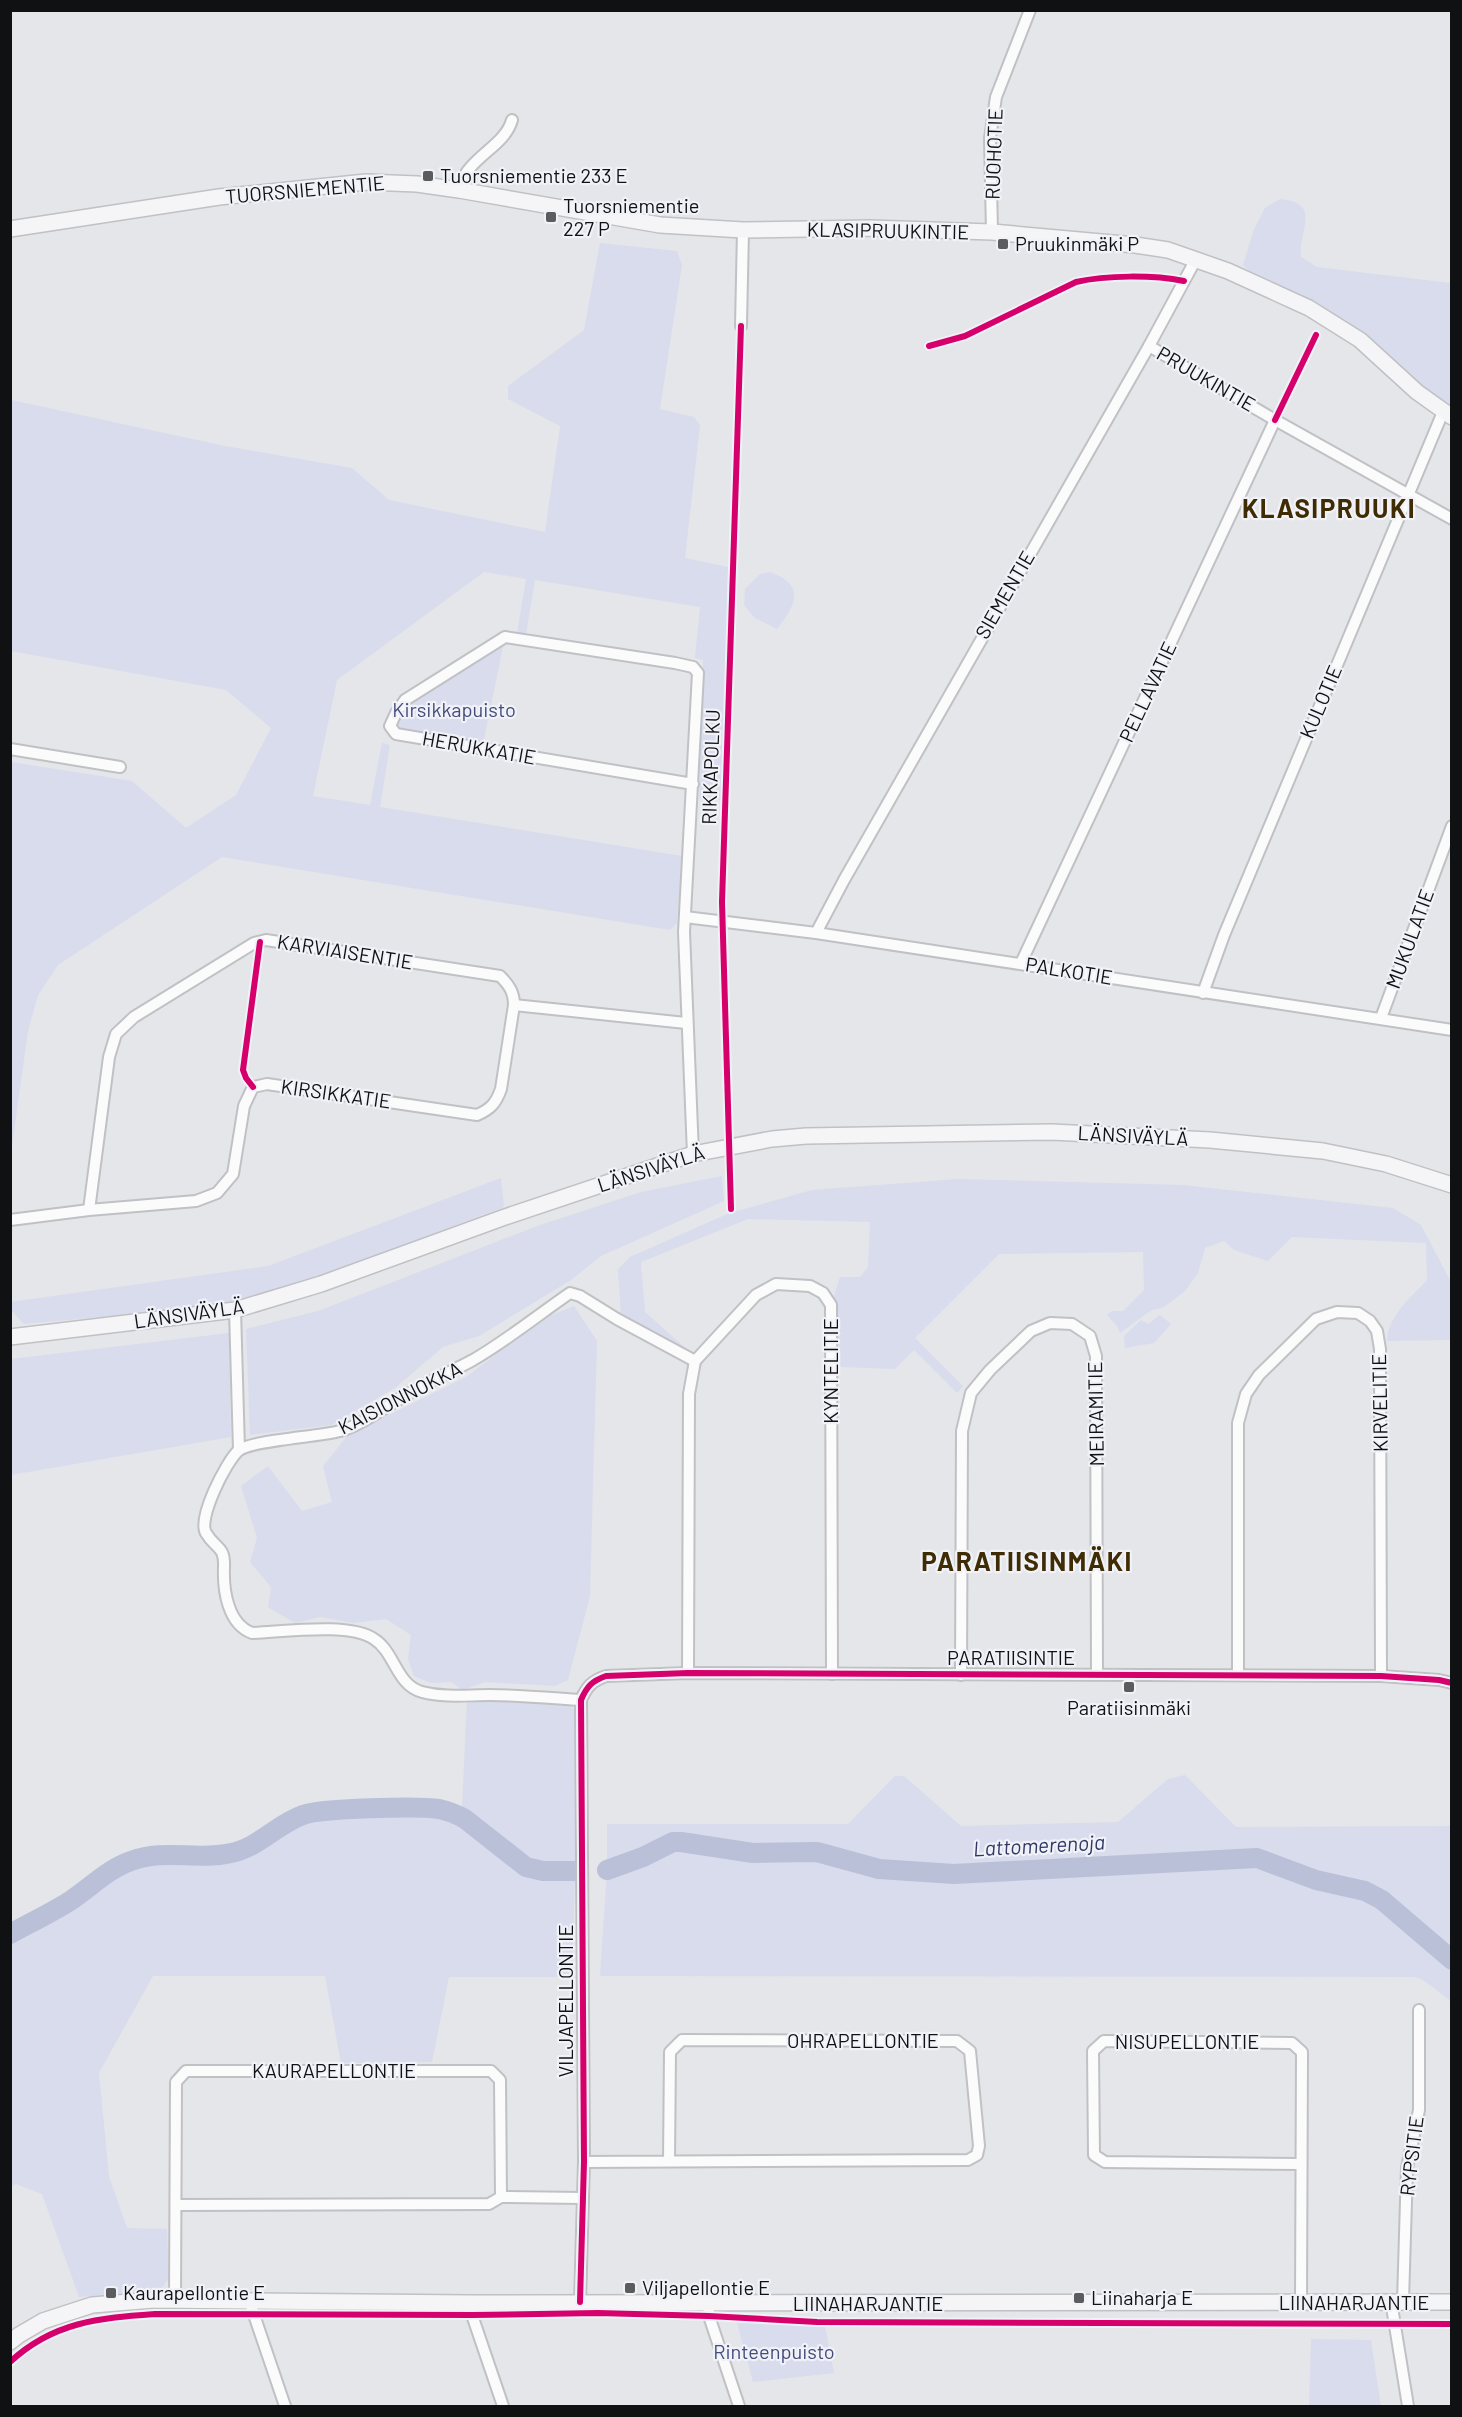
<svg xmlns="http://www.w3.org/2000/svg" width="1462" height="2417" viewBox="0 0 1462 2417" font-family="Barlow,sans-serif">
	<rect width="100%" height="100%" fill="#e5e6e9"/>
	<g fill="#d8dced">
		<path d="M1280,199C1323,203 1298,230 1301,257L1317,267L1451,283V408L1424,390L1354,327L1301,297L1252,274L1243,265L1254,229L1265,208Z"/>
		<polygon points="600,243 677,251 682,265 660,409 694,417 700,425 685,558 728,567 722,800 699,799 703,660 695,658 700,607 535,580 526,634 517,633 526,579 484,572 337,680 313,796 370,805 382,743 390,745 380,807 682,856 677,923 670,930 222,857 58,965 38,995 28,1031 11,1153 11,762 132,781 186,828 236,795 271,728 226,690 11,651 11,400 225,446 352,468 389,500 545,532 560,426 508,399 508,386 584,330"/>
		<path d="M770,572C806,585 796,605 777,629L755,618L744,605L745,589L760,574Z"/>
		<polygon points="505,637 482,749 396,734 390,726 398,709"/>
		<polygon points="722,1176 724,1201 601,1256 571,1280 479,1336 443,1347 395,1388 331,1425 250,1435 246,1329 318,1311 540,1225 641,1192"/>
		<polygon points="501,1178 504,1207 297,1285 243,1301 198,1308 24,1324 11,1310 10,1302 268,1266"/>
		<path d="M958,1179L1183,1185L1393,1208L1421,1225L1451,1282V1340L1387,1341C1387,1317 1411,1297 1427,1280L1426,1243L1292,1237L1268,1261L1234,1250L1224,1241L1205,1248L1198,1273L1185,1291L1164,1307L1150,1311L1120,1333L1117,1326L1107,1315L1112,1311H1123L1144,1290L1143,1252L999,1254L915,1338L963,1386L957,1393L914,1350L895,1369L840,1367L837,1314L833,1299L840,1277H860L868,1267L870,1222L748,1219L641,1262L645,1312L689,1351L687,1353L621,1316L618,1269L630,1257L727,1214L812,1190Z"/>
		<polygon points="574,1306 597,1341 590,1596 568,1680 555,1686 485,1682 462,1690 452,1682 431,1683 414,1676 408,1659 411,1635 386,1619 353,1623 320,1617 295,1623 268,1607 271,1587 250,1562 257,1538 241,1486 268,1466 302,1511 332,1502 323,1466 348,1435 466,1377 544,1318"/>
		<polygon points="1160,1315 1171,1324 1154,1343 1125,1348 1124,1336 1141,1320 1148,1324"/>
		<polygon points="229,1333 231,1437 11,1475 11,1359"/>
		<polygon points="467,1700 567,1703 576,1711 576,1864 542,1864 528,1861 462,1807"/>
		<polygon points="1185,1775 1236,1827 1451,1826 1451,2001 1423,1980 1415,1977 600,1976 607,1870 607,1824 848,1824 895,1776 904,1776 961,1826 1118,1822 1168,1779"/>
		<path d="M424,1813C435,1814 446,1814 456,1820C480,1833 497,1859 524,1870C540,1877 558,1876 575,1877L572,1977H449L432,2062L341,2063L325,1976H153L99,2073L109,2176L127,2228L167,2229L169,2278L161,2289L79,2297L42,2194L16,2184L11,2186V1940L84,1900L111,1877L141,1863L174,1860H226L252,1851L293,1824L323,1815Z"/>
		<polygon points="737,2323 825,2326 834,2373 753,2382"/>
		<polygon points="1311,2339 1371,2340 1381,2406 1309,2406"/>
	</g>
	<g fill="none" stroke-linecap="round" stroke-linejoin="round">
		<g stroke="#bac0d8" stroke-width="20">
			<polyline points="607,1870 643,1857 673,1842 681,1842 753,1853 817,1852 879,1869 954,1874 1257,1858 1316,1880 1365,1891 1382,1900 1452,1960"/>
			<path d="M10,1934C30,1923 51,1913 70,1901C91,1887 108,1869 131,1861C164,1848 198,1861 231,1853C258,1848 277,1824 303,1815C320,1808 419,1806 439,1809C449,1811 456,1814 465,1819L526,1867L543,1871H575"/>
		</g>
		<defs>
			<g id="minor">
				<path d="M459,190C462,182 464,174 470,168C484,151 506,141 512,120"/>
				<polyline points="992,232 990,138 996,97 1030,10"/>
				<polyline points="741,326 743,230"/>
				<polyline points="1149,346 1275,420 1452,519"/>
				<polyline points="10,749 120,767"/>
				<polyline points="685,917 816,933 1452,1030"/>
				<polyline points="816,933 844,880 1149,346 1196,259"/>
				<polyline points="1021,963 1275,420"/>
				<polyline points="1203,993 1224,935 1443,412"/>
				<polyline points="514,1005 686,1023"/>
				<polyline points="1381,1018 1452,826"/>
				<polyline points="693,1154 684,932 698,673 693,667 675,663 505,637 405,700 396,713 390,726 396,734 693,784"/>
				<path d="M10,1220L89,1210L196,1201L217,1193L233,1174L244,1106L253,1087L267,1084L477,1115C491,1109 496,1103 501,1089L514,1005C514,992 509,985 500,976L266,940L254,943L134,1017L116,1034L109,1057L89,1210"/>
				<polyline points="235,1310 239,1450"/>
				<polyline points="688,1673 689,1394 695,1361 756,1295 776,1284 810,1286 823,1293 831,1305 832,1674"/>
				<polyline points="1238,1674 1238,1423 1246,1394 1259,1375 1316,1319 1337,1312 1358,1313 1370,1321 1377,1331 1380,1349 1381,1676"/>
				<polyline points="961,1675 962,1431 971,1393 990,1370 1031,1331 1050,1323 1072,1324 1090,1336 1096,1356 1097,1674"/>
				<path d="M581,1700C551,1698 520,1695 490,1695C467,1695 445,1698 422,1692C396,1685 395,1652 374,1639C350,1622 282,1632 252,1633C228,1624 223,1591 224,1567C225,1545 215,1549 206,1533C197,1519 226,1462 238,1451C251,1440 319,1437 340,1431C362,1425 388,1405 408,1394C429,1381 451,1372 473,1360C506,1341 538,1315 570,1293L580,1296L617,1319L695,1361"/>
				<polyline points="584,2162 968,2160 977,2155 979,2146 970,2051 957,2041 682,2040 670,2052 669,2161"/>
				<polyline points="176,2205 489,2204 501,2197"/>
				<polyline points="175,2300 176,2082 186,2071 491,2071 500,2080 501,2197 582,2198"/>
				<polyline points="249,2300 285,2406"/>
				<polyline points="1391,2301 1408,2406"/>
				<polyline points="1403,2301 1407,2168 1419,2110 1419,2010"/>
				<path d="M580,2302L584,2162L581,1700C587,1686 592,1681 606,1676L688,1673L1381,1676L1439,1680L1452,1683"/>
				<polyline points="471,2303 472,2315 503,2406"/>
				<polyline points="708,2303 709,2316 739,2406"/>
				<polyline points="1301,2303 1302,2052 1292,2043 1104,2041 1093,2051 1094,2155 1105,2162 1301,2164"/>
			</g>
			<g id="secondary">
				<polyline points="10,229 219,197 366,182 417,184 459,190 660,225 743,230 870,228 992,232 1135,245 1168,250 1228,271 1309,308 1360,340 1417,392 1452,417"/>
				<polyline points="10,1337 235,1310 321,1284 505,1217 693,1154 772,1139 806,1136 1052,1132 1210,1140 1323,1151 1386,1164 1452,1185"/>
				<polyline points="10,2342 19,2335 43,2321 92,2305 154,2300 471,2303 1452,2302"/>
			</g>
		</defs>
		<use href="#minor" stroke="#c0c1c4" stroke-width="14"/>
		<use href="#secondary" stroke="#c0c1c4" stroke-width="18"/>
		<use href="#minor" stroke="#fbfbfc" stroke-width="10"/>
		<use href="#secondary" stroke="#f5f5f7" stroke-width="15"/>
		<defs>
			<g id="cycleway">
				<path d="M929,346L965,336L1076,282C1106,275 1154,275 1184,281"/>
				<polyline points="1275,420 1316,335"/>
				<polyline points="253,1087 246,1078 243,1070 260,942"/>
				<polyline points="731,1209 722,902 741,326"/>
				<path d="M580,2302L584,2162L581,1700C587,1686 592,1681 606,1676L688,1673L1381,1676L1439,1680L1452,1683"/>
				<path d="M10,2362C53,2322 99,2318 155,2314L472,2315L598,2313L709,2316L817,2322L1452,2324"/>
			</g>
		</defs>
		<use href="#cycleway" stroke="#f0f2f8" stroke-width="10"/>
		<use href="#cycleway" stroke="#d6006c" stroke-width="6"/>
	</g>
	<g fill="#5b5c5e" stroke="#f0f2f8" stroke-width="2">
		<rect x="422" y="170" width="12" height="12" rx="3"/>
		<rect x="545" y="211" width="12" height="12" rx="3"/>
		<rect x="997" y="238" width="12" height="12" rx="3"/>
		<rect x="1123" y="1681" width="12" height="12" rx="3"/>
		<rect x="624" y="2282" width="12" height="12" rx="3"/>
		<rect x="105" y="2287" width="12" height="12" rx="3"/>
		<rect x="1073" y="2292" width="12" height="12" rx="3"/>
	</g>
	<g text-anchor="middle" stroke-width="4.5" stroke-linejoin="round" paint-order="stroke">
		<g font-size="20" fill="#101113" stroke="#f0f2f8">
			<text transform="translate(994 154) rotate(-88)" y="7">RUOHOTIE</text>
			<text transform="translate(305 190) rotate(-5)" y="7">TUORSNIEMENTIE</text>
			<text transform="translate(888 231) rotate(1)" y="7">KLASIPRUUKINTIE</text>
			<text transform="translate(1206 379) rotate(30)" y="7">PRUUKINTIE</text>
			<text transform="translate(1005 595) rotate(-60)" y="7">SIEMENTIE</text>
			<text transform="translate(1148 692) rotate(-65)" y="7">PELLAVATIE</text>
			<text transform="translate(1321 702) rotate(-67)" y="7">KULOTIE</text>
			<text transform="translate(479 748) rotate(10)" y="7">HERUKKATIE</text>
			<text transform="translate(711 767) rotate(-88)" y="7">RIKKAPOLKU</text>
			<text transform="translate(1410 939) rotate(-70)" y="7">MUKULATIE</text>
			<text transform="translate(345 952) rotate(9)" y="7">KARVIAISENTIE</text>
			<text transform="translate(1069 971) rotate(9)" y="7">PALKOTIE</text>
			<text transform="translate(336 1094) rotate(8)" y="7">KIRSIKKATIE</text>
			<text transform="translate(1133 1136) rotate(3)" y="7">LÄNSIVÄYLÄ</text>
			<text transform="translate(651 1169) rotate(-18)" y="7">LÄNSIVÄYLÄ</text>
			<text transform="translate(189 1314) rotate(-8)" y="7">LÄNSIVÄYLÄ</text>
			<text transform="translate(831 1371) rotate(-90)" y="7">KYNTELITIE</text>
			<text transform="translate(400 1398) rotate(-27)" y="7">KAISIONNOKKA</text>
			<text transform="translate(1380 1403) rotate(-91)" y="7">KIRVELITIE</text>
			<text transform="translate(1096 1414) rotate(-91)" y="7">MEIRAMITIE</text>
			<text x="1011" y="1665">PARATIISINTIE</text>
			<text transform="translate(566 2001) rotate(-90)" y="7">VILJAPELLONTIE</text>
			<text x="863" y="2048">OHRAPELLONTIE</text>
			<text x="1187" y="2049">NISUPELLONTIE</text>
			<text x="334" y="2078">KAURAPELLONTIE</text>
			<text transform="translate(1412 2156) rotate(-83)" y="7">RYPSITIE</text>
			<text x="1354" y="2310">LIINAHARJANTIE</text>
			<text x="868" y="2311">LIINAHARJANTIE</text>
		</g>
		<g font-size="20" fill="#101113" stroke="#f0f2f8" text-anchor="start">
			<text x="440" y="183">Tuorsniementie 233 E</text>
			<text x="563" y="213">Tuorsniementie<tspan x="563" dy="23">227 P</tspan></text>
			<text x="1015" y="251">Pruukinmäki P</text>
			<text x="1129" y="1715" text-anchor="middle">Paratiisinmäki</text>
			<text x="642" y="2295">Viljapellontie E</text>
			<text x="123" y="2300">Kaurapellontie E</text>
			<text x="1091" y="2305">Liinaharja E</text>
		</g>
		<g font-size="20" fill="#444c7b" stroke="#f0f2f8">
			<text x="454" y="717">Kirsikkapuisto</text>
			<text x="774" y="2359">Rinteenpuisto</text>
		</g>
		<g font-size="21" font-style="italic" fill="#313866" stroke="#f0f2f8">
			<text transform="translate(1039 1846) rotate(-3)" y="7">Lattomerenoja</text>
		</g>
		<g font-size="26" font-weight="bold" letter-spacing="1.5" fill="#3f2c04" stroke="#f0f2f8">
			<text x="1329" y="518">KLASIPRUUKI</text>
			<text x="1027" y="1571">PARATIISINMÄKI</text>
		</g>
	</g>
	<rect width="1462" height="2417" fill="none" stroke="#101113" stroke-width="24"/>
</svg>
